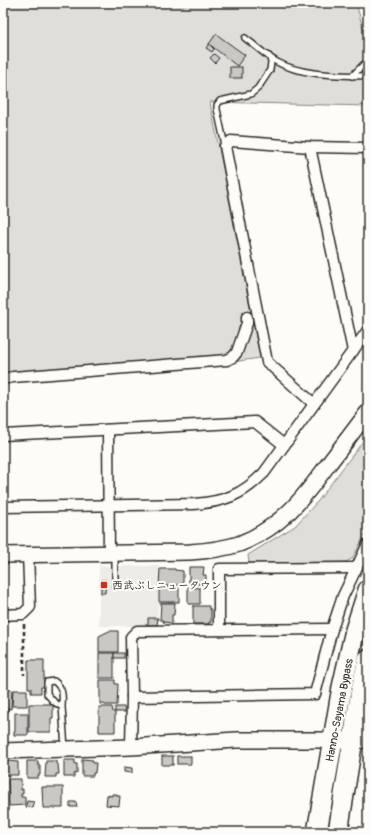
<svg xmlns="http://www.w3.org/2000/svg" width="371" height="835" viewBox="0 0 371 835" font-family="Pangolin,'Klee One',sans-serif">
	<rect width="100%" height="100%" fill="#fdfcf7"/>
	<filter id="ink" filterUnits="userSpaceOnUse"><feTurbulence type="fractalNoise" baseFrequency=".025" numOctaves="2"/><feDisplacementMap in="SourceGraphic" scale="8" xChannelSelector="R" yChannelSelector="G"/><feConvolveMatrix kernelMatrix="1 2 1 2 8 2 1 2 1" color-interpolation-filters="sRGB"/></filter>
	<g filter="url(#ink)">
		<polygon fill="#edece8" points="99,566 159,566 158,626 99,626"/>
		<g fill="#dfdeda" stroke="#858482">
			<polygon points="3,3 356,3 368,46 368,106 210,102 260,358 225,363 3,381"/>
			<polygon points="363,441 368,444 368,528 353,558 346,562 249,563 248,555 295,526 318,501"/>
		</g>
		<g fill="#c9c8c4" stroke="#2b2b2b">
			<polygon points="216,34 245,55 237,66 209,44"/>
			<polygon points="209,44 214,49 212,52 206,48"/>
			<polygon points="214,54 219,58 215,63 210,58"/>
			<rect x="230" y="67" width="12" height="11"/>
			<polygon points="189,567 204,567 203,575 206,575 206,584 189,584"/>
			<polygon points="160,569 175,569 175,570 183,571 183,585 175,585 175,586 159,586"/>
			<polygon points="101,580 106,580 105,593 101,593"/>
			<polygon points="159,587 179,588 179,602 159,602"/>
			<polygon points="188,587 200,588 200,604 188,604"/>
			<polygon points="161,603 175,603 174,615 172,615 172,623 163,622 163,620 160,620"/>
			<polygon points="193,606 209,606 209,609 211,609 211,622 209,622 209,624 193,624"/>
			<polygon points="148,618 158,618 157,625 148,625"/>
			<polygon points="109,631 118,631 118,652 99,652 99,636"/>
			<rect x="99" y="653" width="15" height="25"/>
			<rect x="114" y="653" width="10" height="5"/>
			<polygon points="28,660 44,660 44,687 41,687 41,693 31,693 31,688 28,688"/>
			<polygon points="100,680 115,680 115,684 118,684 117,705 105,705 104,704 100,704"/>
			<polygon points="3,689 12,690 11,709 8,708 8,712 3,711"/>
			<polygon points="13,690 27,690 27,706 12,706"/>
			<polygon points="29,704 53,704 53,718 51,718 51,732 29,732"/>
			<polygon points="99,707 112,707 113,712 115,712 115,732 99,732"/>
			<polygon points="115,707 124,707 125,712 115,712"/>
			<polygon points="15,713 28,713 28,735 14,735 14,732 15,732"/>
			<rect x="162" y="756" width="11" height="9"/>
			<rect x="177" y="756" width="14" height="8"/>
			<polygon points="82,759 93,760 93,763 96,763 95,773 93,773 93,776 82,776"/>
			<polygon points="64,760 75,760 75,764 77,764 77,773 74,774 74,777 64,777"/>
			<polygon points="7,761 18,762 18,775 3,775 3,765 7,765"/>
			<polygon points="27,761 38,761 38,765 40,765 40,775 38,775 38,778 27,778"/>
			<polygon points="46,761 56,761 56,764 58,764 59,774 56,774 56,777 45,777"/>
			<polygon points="124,767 132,768 132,773 124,772"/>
			<polygon points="8,779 21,779 21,790 23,789 23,794 21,794 21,797 25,797 25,805 9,806"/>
			<polygon points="42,787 63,787 63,808 43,808"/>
			<polygon points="112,794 117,794 117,796 120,796 119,806 106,805 107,795 112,796"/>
			<polygon points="27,801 34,802 33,808 26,807"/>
			<polygon points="70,802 76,802 77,807 70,807"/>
		</g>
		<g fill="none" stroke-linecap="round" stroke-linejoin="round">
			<defs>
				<g id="lane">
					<path d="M245,38C256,46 266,56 277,62C302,76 340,75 368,76"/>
					<polyline points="352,76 363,65 368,62"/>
					<polyline points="225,146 217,109 217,105 220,101 251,94 258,88 270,70 271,62 269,56"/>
					<polyline points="115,586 115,555"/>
					<path d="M62,707C63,695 63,688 54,681L47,682V694L54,702L62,707L65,748"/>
				</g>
				<g id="street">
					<polyline points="310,147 353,351"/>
					<polyline points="3,379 13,377 227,360 233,357 237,352 247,323 247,317"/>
					<polyline points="314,404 267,362 225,146 231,141 310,147 368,148"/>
					<polyline points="108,430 109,554"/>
					<polyline points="3,435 255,422 284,445"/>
					<path d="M3,507L194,504C224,502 242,495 264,473L368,330"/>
					<polyline points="3,615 23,614 30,607 28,554"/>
					<polyline points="219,630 219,569 355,568"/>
					<polyline points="132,697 315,694 332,629 343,596 368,544"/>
					<polyline points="131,747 132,697 131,637 137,631 332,629"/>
				</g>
				<g id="secondary">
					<path d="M3,555L190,552C206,551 223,549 239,544C280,528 302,500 327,466C341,448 354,430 368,412"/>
					<polyline points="3,751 131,747 236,740 368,740"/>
				</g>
				<g id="highway">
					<polyline points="317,832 342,687 355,630 368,590"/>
					<polyline points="338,832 361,690 368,659"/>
				</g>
			</defs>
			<use href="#lane" stroke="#2b2b2b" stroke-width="8"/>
			<use href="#street" stroke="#2b2b2b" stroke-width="13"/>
			<use href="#secondary" stroke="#2b2b2b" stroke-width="18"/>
			<use href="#highway" stroke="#2b2b2b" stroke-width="22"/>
			<polyline stroke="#2b2b2b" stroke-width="2.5" stroke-dasharray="4 3" stroke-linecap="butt" points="24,624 24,675"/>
			<use href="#lane" stroke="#fdfcf7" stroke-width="5"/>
			<use href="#street" stroke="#fdfcf7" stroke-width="10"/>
			<use href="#secondary" stroke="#fdfcf7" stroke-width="15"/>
			<use href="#highway" stroke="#fdfcf7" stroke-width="19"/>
		</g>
	</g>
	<rect fill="#c8321e" stroke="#fdfcf7" stroke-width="1.5" x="100" y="581" width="8" height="8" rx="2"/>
	<g text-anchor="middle" stroke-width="4" stroke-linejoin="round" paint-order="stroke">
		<g font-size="11" font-weight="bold" fill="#2b2b2b" stroke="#fdfcf7" text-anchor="start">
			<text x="112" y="589">西武ぶしニュータウン</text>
		</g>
		<g font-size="11" fill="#2b2b2b" stroke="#fdfcf7">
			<text transform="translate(339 710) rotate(-79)" y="4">Hanno-Sayama Bypass</text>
		</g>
	</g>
	<rect width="371" height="835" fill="none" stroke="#fdfcf7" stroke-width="16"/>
	<rect x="8" y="8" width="355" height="819" fill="none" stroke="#2b2b2b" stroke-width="1.5" filter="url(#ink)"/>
</svg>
